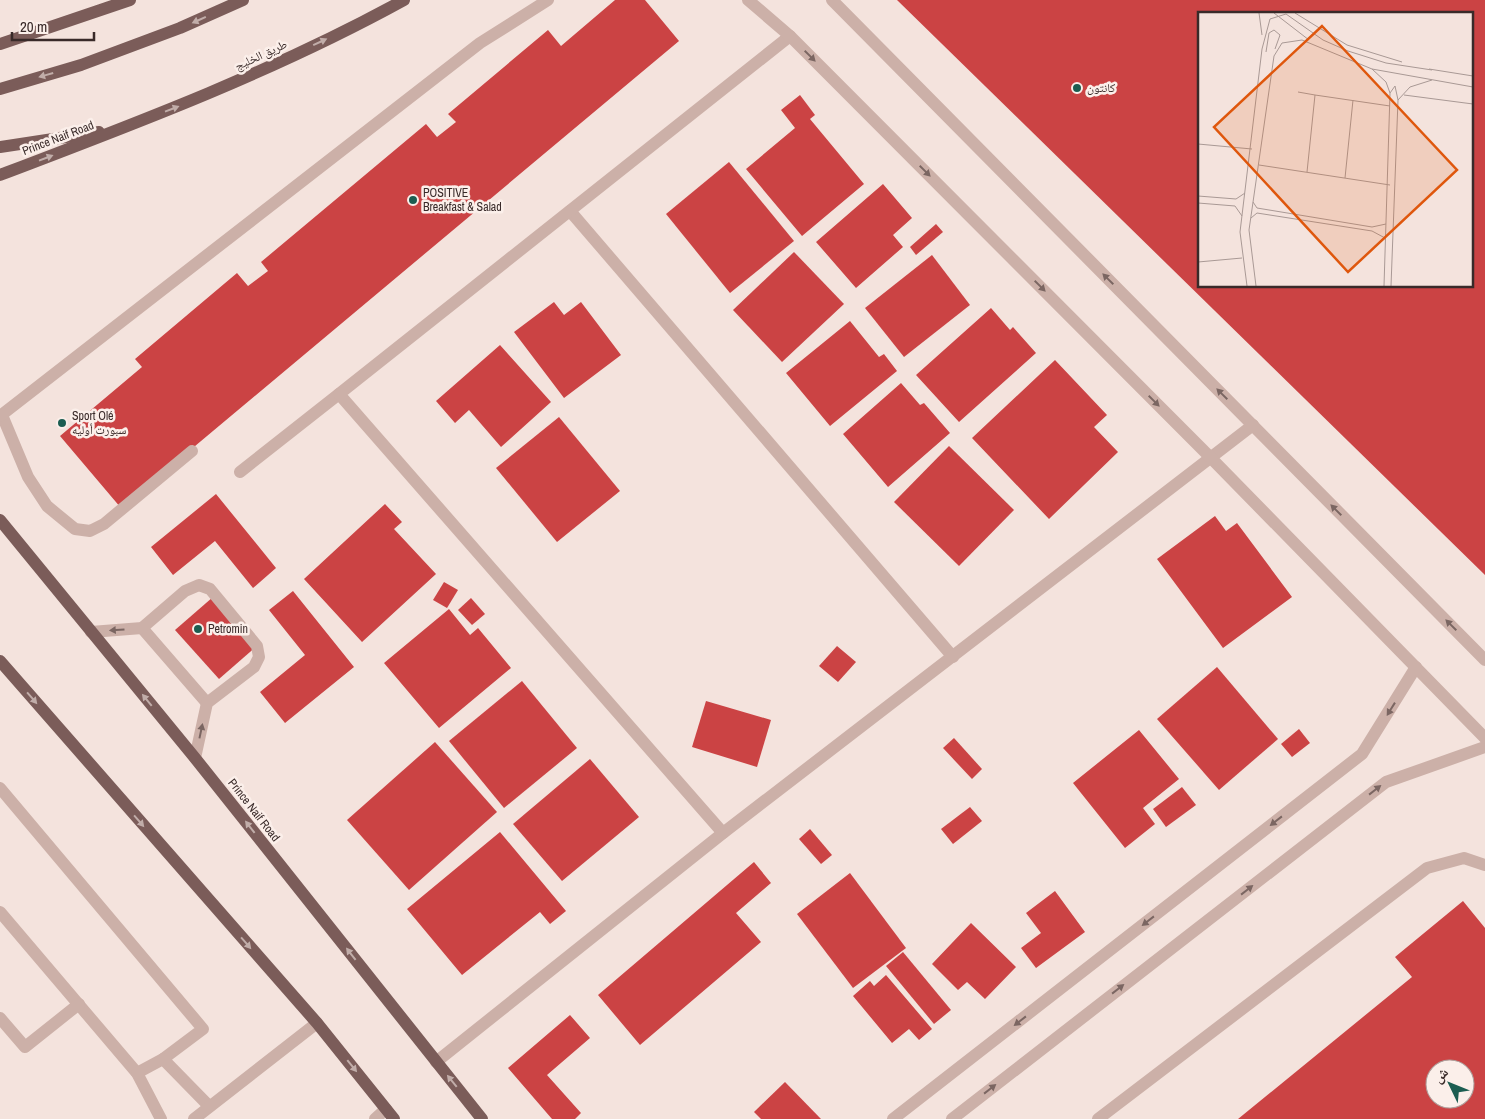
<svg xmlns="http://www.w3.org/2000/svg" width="1485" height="1119" viewBox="0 0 1485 1119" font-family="'Archivo Narrow','Noto Naskh Arabic',sans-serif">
	<rect width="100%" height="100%" fill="#f4e3dd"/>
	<g fill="#cb4344" fill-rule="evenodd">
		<polygon points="615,0 645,0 679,41 121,508 60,436 142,367 135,359 237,273 248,286 268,271 261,262 426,124 437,137 456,122 448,114 548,30 561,46"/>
		<path d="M897,0H1485V575ZM1199,14H1471V286H1199Z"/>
		<polygon points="800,95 815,115 810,119 864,184 802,236 746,169 795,128 781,110"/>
		<polygon points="729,162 794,241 730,293 666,214"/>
		<polygon points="883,184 912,218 893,235 903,247 856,288 816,242"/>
		<polygon points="936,224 943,232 916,255 910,247"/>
		<polygon points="794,252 844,304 782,362 733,310"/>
		<polygon points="932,255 970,305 904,357 865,308"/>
		<polygon points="554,302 564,315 581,302 621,355 564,398 514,332"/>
		<polygon points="991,308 1010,330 1013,327 1036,353 959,422 916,375"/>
		<polygon points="850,321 879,357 884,354 897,371 830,426 786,373"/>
		<polygon points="500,345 551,402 501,447 469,410 455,423 436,401"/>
		<polygon points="1055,360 1107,415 1094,427 1118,452 1049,519 972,438"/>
		<polygon points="901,383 920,405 924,403 950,433 888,487 843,434"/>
		<polygon points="559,417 620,491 557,542 496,468"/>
		<polygon points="949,446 1014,510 959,566 894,502"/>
		<polygon points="216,494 276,568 253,588 215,541 173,575 151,547"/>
		<polygon points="385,504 402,522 394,529 436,574 362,642 304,579"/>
		<polygon points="1215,516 1226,531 1237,523 1292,597 1223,648 1157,559"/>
		<polygon points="444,582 458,590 447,608 433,600"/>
		<polygon points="293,591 354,667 285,723 260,692 305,655 269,610"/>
		<polygon points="213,597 257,646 219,679 175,630"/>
		<polygon points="471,598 485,614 472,625 458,610"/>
		<polygon points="449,609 470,635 478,628 511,668 439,728 384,663"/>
		<polygon points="837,646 856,662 838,682 819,666"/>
		<polygon points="1217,667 1278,739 1219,790 1157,719"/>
		<polygon points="522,681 577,748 504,808 449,741"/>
		<polygon points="706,701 771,720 757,767 692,747"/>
		<polygon points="1299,729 1310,743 1292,757 1281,744"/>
		<polygon points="1139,730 1179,779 1143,808 1155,824 1125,848 1073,783"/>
		<polygon points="954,738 982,769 972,779 943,748"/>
		<polygon points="435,742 497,812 409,890 347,820"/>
		<polygon points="590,759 639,817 562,881 513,824"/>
		<polygon points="1182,787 1196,805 1166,827 1153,809"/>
		<polygon points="970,807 982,821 953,844 941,829"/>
		<polygon points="810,829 832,855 821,864 799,839"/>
		<polygon points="500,832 566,911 550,924 540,912 462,975 407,909"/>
		<polygon points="754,862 771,883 736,913 761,942 640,1045 598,995"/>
		<polygon points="850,873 906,948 853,988 797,914"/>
		<polygon points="1055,891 1085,932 1036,968 1021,948 1041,933 1026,913"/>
		<path d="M1463,901L1485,928V1119H1238L1412,977L1395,957ZM1435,1069H1465V1099H1435Z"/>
		<polygon points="971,923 1016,967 985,999 967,982 958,990 932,964"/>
		<polygon points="903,952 951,1010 934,1024 886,966"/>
		<polygon points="886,975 932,1029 919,1040 909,1029 892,1043 853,996 870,981 874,986"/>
		<polygon points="570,1015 590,1038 547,1075 581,1113 575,1119 552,1119 508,1068"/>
		<polygon points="785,1082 821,1119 761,1119 754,1112"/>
	</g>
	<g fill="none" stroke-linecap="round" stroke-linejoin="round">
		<g stroke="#ccb0a8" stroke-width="12">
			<polyline points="2,415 28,477 47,506 75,529 90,531 104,524 192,451"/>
			<polyline points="0,416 480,43 548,0"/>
			<polyline points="142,628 207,703"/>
			<polyline points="91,632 142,628 185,591 199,585 210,589 257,646 259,657 254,667 207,703 195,758"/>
			<polyline points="0,788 203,1029 163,1059"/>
			<polyline points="0,912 137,1073 161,1119"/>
			<polyline points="0,1018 25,1047 79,1004"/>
			<polyline points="137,1073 163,1059 209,1106"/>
			<polyline points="375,1119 386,1109"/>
			<polyline points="1098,1119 1427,868 1464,858 1485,865"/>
		</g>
		<g stroke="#ccb0a8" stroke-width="12">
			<polyline points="570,211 953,657"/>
			<polyline points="240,472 339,394"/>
			<polyline points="723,833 339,394 790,36"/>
			<polyline points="436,1062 723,833 1253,425"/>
			<polyline points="194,1119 317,1023"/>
			<polyline points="893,1119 1362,754 1416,667"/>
			<polyline points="952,1119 1386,782 1485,747"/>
		</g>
		<g stroke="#ccb0a8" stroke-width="12">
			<polyline points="748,0 790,36 1211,458 1485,738"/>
			<polyline points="832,0 1485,660"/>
		</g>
		<g stroke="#7b5c59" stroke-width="12">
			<polyline points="0,44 130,0"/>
			<polyline points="0,89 81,65 180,28 243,0"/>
			<polyline points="0,147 99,132"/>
			<path d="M0,175C137,123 275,71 404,0"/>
			<polyline points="0,520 195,758 482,1119"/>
			<polyline points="0,661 317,1023 394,1119"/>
		</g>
	</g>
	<defs><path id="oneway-solid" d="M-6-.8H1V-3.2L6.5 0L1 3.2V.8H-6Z" transform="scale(1.25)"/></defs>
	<g fill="#c1ada9">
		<use href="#oneway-solid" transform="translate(199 20) rotate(156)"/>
		<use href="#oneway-solid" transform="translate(320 42) rotate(-25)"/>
		<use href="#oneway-solid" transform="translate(46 75) rotate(164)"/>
		<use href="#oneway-solid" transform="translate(172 109) rotate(-21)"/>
		<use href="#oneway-solid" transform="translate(46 158) rotate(-21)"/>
		<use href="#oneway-solid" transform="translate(32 698) rotate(49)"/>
		<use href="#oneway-solid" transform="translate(147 700) rotate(-129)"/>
		<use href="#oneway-solid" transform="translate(139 821) rotate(49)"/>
		<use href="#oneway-solid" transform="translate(250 827) rotate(-128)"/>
		<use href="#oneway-solid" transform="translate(246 943) rotate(49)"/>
		<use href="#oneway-solid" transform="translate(351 954) rotate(-128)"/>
		<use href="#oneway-solid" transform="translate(352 1066) rotate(51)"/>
		<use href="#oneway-solid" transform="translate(452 1081) rotate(-129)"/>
	</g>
	<g fill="#7b6662">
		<use href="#oneway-solid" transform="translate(810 56) rotate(45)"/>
		<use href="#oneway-solid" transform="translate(925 171) rotate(45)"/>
		<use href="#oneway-solid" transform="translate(1108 279) rotate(-135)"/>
		<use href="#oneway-solid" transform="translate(1040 286) rotate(45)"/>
		<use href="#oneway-solid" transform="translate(1222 394) rotate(-135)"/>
		<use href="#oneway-solid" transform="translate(1154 401) rotate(45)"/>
		<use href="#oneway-solid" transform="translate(1336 510) rotate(-135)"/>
		<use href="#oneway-solid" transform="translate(1451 625) rotate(-135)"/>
		<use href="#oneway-solid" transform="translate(117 630) rotate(176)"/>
		<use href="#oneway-solid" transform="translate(1391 709) rotate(122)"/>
		<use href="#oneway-solid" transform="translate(201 731) rotate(-78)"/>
		<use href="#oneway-solid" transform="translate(1375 790) rotate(-38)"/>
		<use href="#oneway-solid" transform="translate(1276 821) rotate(142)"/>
		<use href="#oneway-solid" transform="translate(1247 890) rotate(-38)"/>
		<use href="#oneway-solid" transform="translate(1148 921) rotate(142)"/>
		<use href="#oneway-solid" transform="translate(1118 989) rotate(-38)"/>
		<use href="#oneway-solid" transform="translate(1020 1021) rotate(142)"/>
		<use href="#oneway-solid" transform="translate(990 1089) rotate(-38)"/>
	</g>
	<g fill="#1c5d51" stroke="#fbefea" stroke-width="2">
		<circle cx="1077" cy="88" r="5"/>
		<circle cx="413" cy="200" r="5"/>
		<circle cx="62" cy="423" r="5"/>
		<circle cx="198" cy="629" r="5"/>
	</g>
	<g text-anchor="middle" stroke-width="5" stroke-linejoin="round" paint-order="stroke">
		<g font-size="12" fill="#392a29" stroke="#fbefea">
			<text transform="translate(261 55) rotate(-25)" y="4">طريق الخليج</text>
			<text transform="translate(58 138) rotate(-21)" y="4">Prince Naif Road</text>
			<text transform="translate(254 810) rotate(52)" y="4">Prince Naif Road</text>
		</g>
		<g font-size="12" fill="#392a29" stroke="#fbefea" text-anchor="start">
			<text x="1087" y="92">كانتون</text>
			<text x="423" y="197">POSITIVE<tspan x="423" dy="14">Breakfast &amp; Salad</tspan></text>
			<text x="72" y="420">Sport Olé<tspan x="72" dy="14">سبورت أوليه</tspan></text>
			<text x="208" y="633">Petromin</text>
		</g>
	</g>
	<g transform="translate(1198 12)">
		<rect width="275" height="275" fill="#f4e3dd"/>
		<path fill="none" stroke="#a99995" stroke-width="1" d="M61,1L64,23M76,1L111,28M97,1L149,33L204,50M68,40L71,21L76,18L82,23L77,37M174,57L188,70L192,81L186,274M231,57L275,64M100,80L117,83M192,81L197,74L200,88M206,83L275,92M0,132L54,137M61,153L192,173M109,160L117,83L192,94M147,166L155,88M0,184L38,187L47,181M55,190L59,196L174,215L188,212M0,191L37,194L44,204M53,206L59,201L174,219L187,226M0,250L44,246M49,274L42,220L64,37L72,7L88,2L125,28L150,39L188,51L234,58M58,274L51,218L76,44L84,31L104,28L174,57L275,75M193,274L200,88L212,75L234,68"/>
		<path fill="#df570d" fill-opacity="0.15" stroke="#df570d" stroke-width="2.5" d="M124,14L259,158L150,260L16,115Z"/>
		<rect width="275" height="275" fill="none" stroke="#392a29" stroke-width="2.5"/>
	</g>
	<g transform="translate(1450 1084) rotate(313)"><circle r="24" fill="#fbefea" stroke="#ada09d"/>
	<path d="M0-4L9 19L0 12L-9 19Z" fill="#1c5d51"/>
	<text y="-8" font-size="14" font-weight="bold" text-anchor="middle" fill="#392a29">ش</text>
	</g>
	<path d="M12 32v8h82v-8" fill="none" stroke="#392a29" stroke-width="2.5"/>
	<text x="20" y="32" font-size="15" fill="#392a29" stroke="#fbefea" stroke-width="4" paint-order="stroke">20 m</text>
</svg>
